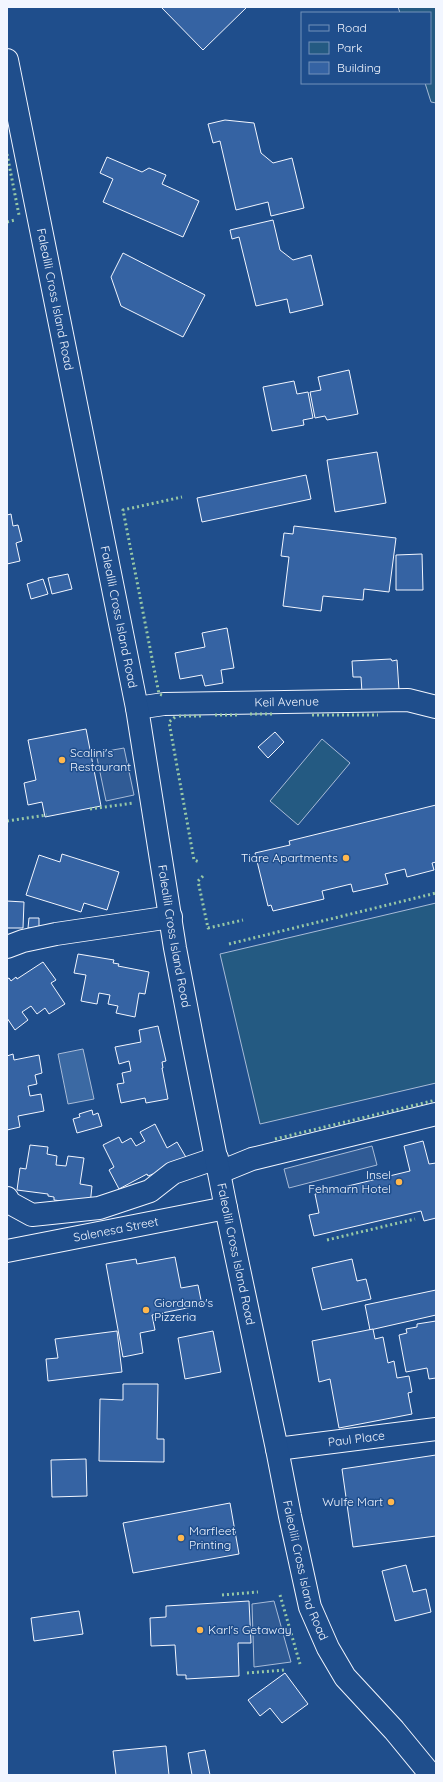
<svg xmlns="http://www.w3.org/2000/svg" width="443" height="1782" viewBox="0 0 443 1782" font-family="Quicksand,sans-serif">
	<rect width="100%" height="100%" fill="#1f4e8c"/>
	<g fill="#245a82" stroke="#a8bbd7">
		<polygon points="398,7 436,7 436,103 431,102 425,83 430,83 430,13 400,13"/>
		<polygon points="322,739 350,763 298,825 270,801"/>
		<polygon points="436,903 436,1083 260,1124 220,954"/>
	</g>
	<g fill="#305b95" stroke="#a8bbd7">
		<polygon points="124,748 134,795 106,801 96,753"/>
		<polygon points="372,1146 377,1165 289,1188 284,1169"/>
		<polygon points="274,1601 291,1662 254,1667 252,1604"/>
	</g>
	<polygon fill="#3b69a3" stroke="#a8bbd7" points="83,1049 94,1099 68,1104 58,1054"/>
	<g fill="#3563a3" stroke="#f2f6ff">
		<polygon points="161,7 247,7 203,50"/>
		<polygon points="225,120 254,123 261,153 273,163 292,158 304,208 271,216 268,202 236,210 220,141 213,143 208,124"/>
		<polygon points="107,157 142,172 149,168 166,175 162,184 199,201 183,237 103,202 113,179 100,173"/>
		<polygon points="273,220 280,250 293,260 311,255 323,305 290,313 287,299 256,306 239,237 232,239 230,230"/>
		<polygon points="123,253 205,295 183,337 121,306 111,277"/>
		<polygon points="349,370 358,414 327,420 325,416 315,418 310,392 321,390 318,377"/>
		<polygon points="294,381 297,394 308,392 313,418 303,420 304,425 272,431 263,387"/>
		<polygon points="377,452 386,503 335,512 327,460"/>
		<polygon points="306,475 311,499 202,522 197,498"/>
		<polygon points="11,514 13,526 18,525 22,541 16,543 20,561 7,564 7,515"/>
		<polygon points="294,526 396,538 389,592 364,589 363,600 323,596 321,611 283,606 289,557 281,556 284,533 293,534"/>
		<polygon points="422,554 423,590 396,590 396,555"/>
		<polygon points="68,574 72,589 52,594 48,578"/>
		<polygon points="43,579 48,594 31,599 27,584"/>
		<polygon points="227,628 234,668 221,670 223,683 205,686 202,675 180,679 175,653 205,647 202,633"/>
		<polygon points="391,659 392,661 397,660 399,690 362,693 361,677 353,677 352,661"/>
		<polygon points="86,729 101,806 45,817 42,802 28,805 24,783 36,780 28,740"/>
		<polygon points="275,732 284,742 268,758 258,747"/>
		<polygon points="436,805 436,862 432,863 434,870 407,877 405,869 385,874 388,884 353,892 351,884 322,891 324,899 273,911 271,905 268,906 255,853 290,845 289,841"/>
		<polygon points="62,854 119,872 107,910 84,903 81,912 26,895 39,855 60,862"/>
		<polygon points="7,901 24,902 23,928 7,928"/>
		<polygon points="29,918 39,918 39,928 28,928"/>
		<polygon points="78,954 114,960 113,963 119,964 118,966 149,972 145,994 139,993 135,1017 116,1013 118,1006 108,1004 110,995 99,993 97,1004 81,1001 86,975 74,973"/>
		<polygon points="43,962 56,980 51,983 65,1004 49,1014 45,1008 37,1014 31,1006 22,1012 28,1020 15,1030 7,1018 7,979 9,978 11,981 16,977 17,979"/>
		<polygon points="158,1026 166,1061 162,1062 163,1068 162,1068 168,1099 146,1103 145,1098 121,1103 117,1084 124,1083 122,1073 131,1071 129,1061 119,1064 115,1047 141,1042 139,1030"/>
		<polygon points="13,1054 14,1060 39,1055 42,1073 35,1075 37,1084 28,1086 30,1096 41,1094 44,1111 18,1116 20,1127 7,1130 7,1056"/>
		<polygon points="92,1110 93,1115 98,1113 102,1126 77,1133 73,1119 80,1117 79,1114"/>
		<polygon points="155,1124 167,1148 177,1142 187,1159 155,1176 153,1174 148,1176 147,1174 119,1189 109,1170 114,1167 103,1145 119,1137 122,1143 131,1138 136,1146 145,1141 140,1132"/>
		<polygon points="423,1141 429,1164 436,1163 436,1218 424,1221 421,1211 314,1236 309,1215 319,1213 315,1194 410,1171 404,1146"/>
		<polygon points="30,1145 48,1147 47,1154 57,1156 56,1165 66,1166 68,1156 84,1158 80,1184 92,1186 90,1205 54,1200 54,1197 48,1196 48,1194 17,1190 20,1168 26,1169"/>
		<polygon points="175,1257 181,1288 198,1285 202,1305 152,1315 155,1330 140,1333 143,1353 123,1357 106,1264 136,1259 137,1264"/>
		<polygon points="352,1259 357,1281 366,1279 371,1299 322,1310 312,1268"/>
		<polygon points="436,1290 436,1315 370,1330 365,1305"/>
		<polygon points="436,1321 436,1378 429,1379 427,1368 406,1372 399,1335 407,1333 406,1329 417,1327 417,1324"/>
		<polygon points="373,1329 375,1339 383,1337 388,1363 394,1361 397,1378 409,1376 412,1392 408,1393 412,1414 339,1428 330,1379 319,1382 312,1341"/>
		<polygon points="117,1331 122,1372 48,1381 46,1359 58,1358 55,1339"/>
		<polygon points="213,1331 221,1372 185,1379 178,1338"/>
		<polygon points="123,1384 158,1384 157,1439 164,1439 164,1462 99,1461 100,1399 123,1400"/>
		<polygon points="436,1455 436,1536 353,1547 342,1469"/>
		<polygon points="86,1459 87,1496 52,1497 51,1460"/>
		<polygon points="230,1503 239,1554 133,1573 123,1523"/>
		<polygon points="406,1565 413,1592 426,1589 431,1612 395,1621 382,1571"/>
		<polygon points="249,1601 251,1643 238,1643 239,1676 186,1679 186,1675 177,1675 175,1645 151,1646 150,1618 166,1617 166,1606"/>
		<polygon points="79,1611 83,1634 34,1641 31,1618"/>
		<polygon points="285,1673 308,1704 282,1723 270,1708 260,1716 248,1700"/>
		<polygon points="166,1746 169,1775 116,1775 113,1751"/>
		<polygon points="205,1750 210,1775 192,1775 188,1753"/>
	</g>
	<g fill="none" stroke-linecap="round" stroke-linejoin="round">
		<defs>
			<g id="minor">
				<path id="s1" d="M137,708L164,704L408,700L436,707"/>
				<polyline points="7,947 23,941 56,934 171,917"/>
				<polyline points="220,1172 252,1159 436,1114"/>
				<polyline points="7,1198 10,1203 32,1215 99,1208 150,1191 173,1173 217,1158"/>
				<path id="s2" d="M277,1449L436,1429"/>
			</g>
			<g id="major">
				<path id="s3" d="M7,60L137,708L175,948L193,1042L226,1208L277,1449L290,1516L310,1607L328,1648L345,1677L394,1730L431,1775"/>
				<path id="s4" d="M7,1251L226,1208"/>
			</g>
		</defs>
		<use href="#minor" stroke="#f2f6ff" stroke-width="24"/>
		<use href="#major" stroke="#f2f6ff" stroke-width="24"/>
		<use href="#minor" stroke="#1f4e8c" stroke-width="22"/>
		<use href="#major" stroke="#1f4e8c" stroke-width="22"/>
		<g stroke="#97c8a6" stroke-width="3" stroke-dasharray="2 3" stroke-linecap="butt">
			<polyline points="7,154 19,215"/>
			<polyline points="7,222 15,220"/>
			<polyline points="162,695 159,694 123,510 182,497"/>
			<polyline points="250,714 274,714"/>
			<polyline points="215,715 239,715"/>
			<polyline points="312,715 378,715"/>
			<polyline points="179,716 203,716"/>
			<polyline points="175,717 169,722 194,860 199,862"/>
			<polyline points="90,809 134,803"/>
			<polyline points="7,821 47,815"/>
			<polyline points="203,876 198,881 208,928 243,920"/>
			<polyline points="229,944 436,893"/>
			<polyline points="275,1139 436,1100"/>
			<polyline points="327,1240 415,1219"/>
			<polyline points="222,1595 258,1592"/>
			<polyline points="280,1595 300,1664"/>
			<polyline points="247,1673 285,1670"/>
		</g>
	</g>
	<g fill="#ffb74d" stroke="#1f4e8c" stroke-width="1.5">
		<circle cx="62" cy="760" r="4"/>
		<circle cx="346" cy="858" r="4"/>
		<circle cx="399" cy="1182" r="4"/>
		<circle cx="146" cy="1310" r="4"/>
		<circle cx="391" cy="1502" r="4"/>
		<circle cx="181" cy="1538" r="4"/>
		<circle cx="200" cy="1630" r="4"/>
	</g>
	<g text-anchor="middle" stroke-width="3" stroke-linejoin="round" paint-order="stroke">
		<g font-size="12" fill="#f2f6ff" stroke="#1f4e8c">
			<text dy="4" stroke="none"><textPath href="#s3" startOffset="244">Falealili Cross Island Road</textPath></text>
			<text dy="4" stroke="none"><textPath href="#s3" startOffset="568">Falealili Cross Island Road</textPath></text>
			<text dy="4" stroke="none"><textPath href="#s1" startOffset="150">Keil Avenue</textPath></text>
			<text dy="4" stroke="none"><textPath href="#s3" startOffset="892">Falealili Cross Island Road</textPath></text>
			<text dy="4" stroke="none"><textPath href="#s4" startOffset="111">Salenesa Street</textPath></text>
			<text dy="4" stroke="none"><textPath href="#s3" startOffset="1216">Falealili Cross Island Road</textPath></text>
			<text dy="4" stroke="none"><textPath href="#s2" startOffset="80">Paul Place</textPath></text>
			<text dy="4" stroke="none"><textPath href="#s3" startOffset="1540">Falealili Cross Island Road</textPath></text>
		</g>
		<g font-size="12" fill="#f2f6ff" stroke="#1f4e8c" text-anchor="start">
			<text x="70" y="757">Scalini's<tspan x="70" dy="14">Restaurant</tspan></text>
			<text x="338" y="862" text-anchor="end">Tiare Apartments</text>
			<text x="391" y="1179" text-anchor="end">Insel<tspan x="391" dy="14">Fehmarn Hotel</tspan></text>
			<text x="154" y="1307">Giordano's<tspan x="154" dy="14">Pizzeria</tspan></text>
			<text x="383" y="1506" text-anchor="end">Wulfe Mart</text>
			<text x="189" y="1535">Marfleet<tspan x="189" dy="14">Printing</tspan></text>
			<text x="208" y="1634">Karl's Getaway</text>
		</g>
	</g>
	<rect width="443" height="1782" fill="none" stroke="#f2f6ff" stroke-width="16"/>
	<rect x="301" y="12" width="130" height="72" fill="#1f4e8c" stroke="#7391ba"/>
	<rect x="309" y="25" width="20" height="6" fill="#1f4e8c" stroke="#7391ba"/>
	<text x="337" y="32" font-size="12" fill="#f2f6ff">Road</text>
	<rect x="309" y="42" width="20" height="12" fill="#245a82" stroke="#7391ba"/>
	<text x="337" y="52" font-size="12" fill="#f2f6ff">Park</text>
	<rect x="309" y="62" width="20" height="12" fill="#3563a3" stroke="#7391ba"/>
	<text x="337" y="72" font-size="12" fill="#f2f6ff">Building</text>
</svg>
